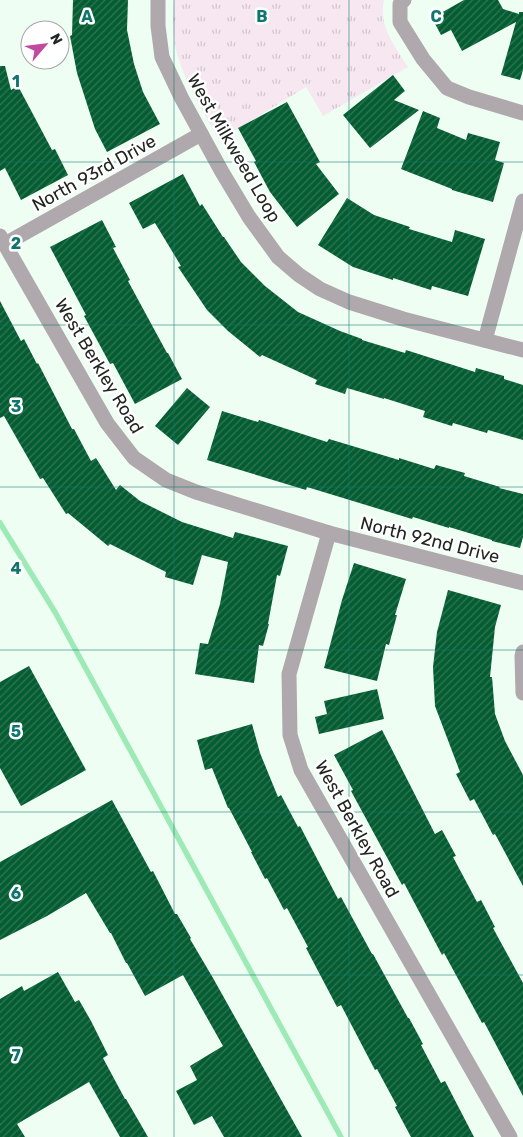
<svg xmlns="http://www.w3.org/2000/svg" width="523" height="1137" viewBox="0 0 523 1137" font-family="Rubik,sans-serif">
	<defs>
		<pattern id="park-tufts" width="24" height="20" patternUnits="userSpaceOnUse" patternTransform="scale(1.25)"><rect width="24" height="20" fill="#f6e7f0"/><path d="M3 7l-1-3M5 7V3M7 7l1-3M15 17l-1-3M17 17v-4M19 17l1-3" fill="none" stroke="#d3c6ce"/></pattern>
		<pattern id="building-hatch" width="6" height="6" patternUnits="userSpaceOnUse" patternTransform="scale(1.25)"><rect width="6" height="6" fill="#045d32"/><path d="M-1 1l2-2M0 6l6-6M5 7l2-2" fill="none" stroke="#327555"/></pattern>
	</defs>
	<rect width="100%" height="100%" fill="#effef3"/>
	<path fill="url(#park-tufts)" d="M174,0H384C378,26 395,46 408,67L323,116L306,87L219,140C204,113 187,86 178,57C172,39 172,18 174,0Z"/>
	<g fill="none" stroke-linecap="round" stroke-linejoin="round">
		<polyline stroke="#9eeab6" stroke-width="5.5" points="0,523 55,612 341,1137"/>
	</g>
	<g fill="url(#building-hatch)">
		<polygon points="73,0 128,0 127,30 134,64 143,92 160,124 107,152 95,129 77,73 70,36 72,35"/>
		<polygon points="464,0 498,0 503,9 519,14 519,12 523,12 523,70 520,80 501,75 516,22 462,51 451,30 441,35 432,18"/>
		<polygon points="0,66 5,66 11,90 18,86 52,150 55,149 68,175 21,200 5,168 0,171"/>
		<polygon points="393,75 405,91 394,100 419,110 370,148 343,115"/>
		<polygon points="287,102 320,162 316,164 339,194 297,227 270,192 254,162 256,161 238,128"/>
		<polygon points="423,111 440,118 437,128 466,140 468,133 500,142 495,160 504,163 493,202 452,190 452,189 401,169"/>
		<polygon points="183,174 200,206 202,204 223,237 224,237 241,262 265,286 298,312 340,331 362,339 362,340 405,353 406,350 475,372 476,368 504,376 504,379 523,385 523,440 488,430 487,433 453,423 452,426 423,417 425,411 384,398 384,399 347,388 345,394 315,384 317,380 262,355 260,357 228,331 207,310 178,267 181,266 155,223 143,229 129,203"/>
		<polygon points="347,198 374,215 410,227 409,229 452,242 455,230 485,239 468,296 432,286 431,290 393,278 393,280 353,267 318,245"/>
		<polygon points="102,220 116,247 113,248 130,280 128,281 167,353 168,353 182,379 135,404 113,363 110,364 84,316 86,315 50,247"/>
		<polygon points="0,301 21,341 24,339 37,364 38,363 72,429 74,429 91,461 96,458 116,490 120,485 140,501 182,522 233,538 235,532 288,546 280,576 277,575 268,624 269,624 263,646 259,645 254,683 195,674 200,643 208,644 220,604 228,562 202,555 193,585 165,577 166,572 110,544 108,546 68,513 66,514 43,478 40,479 4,416 0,418"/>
		<polygon points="187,388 210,407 178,445 155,426"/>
		<polygon points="222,411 258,422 259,420 327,442 329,439 399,460 399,458 434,469 436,465 465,473 464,476 500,487 499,488 523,494 523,537 520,548 492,541 492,540 449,527 449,528 413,517 412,519 307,487 306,490 207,460"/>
		<polygon points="354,563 406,579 395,615 397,615 389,645 386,644 377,681 324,668 342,600"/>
		<polygon points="448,590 501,605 495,627 490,677 492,677 495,714 505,741 523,775 523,886 495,834 493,835 474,799 470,801 456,774 460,772 435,706 433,667 437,632"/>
		<polygon points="29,666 86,770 21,806 0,768 0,682"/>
		<polygon points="377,689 384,719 319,734 315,717 327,714 324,701"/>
		<polygon points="252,724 260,753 278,797 281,795 298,827 300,826 338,899 341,897 372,954 373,954 408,1018 409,1018 423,1044 421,1045 441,1083 445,1081 474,1137 411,1137 395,1107 397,1106 377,1069 375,1070 341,1005 337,1007 306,948 308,947 287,908 284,910 267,878 265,879 251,852 252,852 229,808 228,808 212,768 205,770 197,740"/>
		<polygon points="382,730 435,834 442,830 456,856 453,857 477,902 481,900 495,927 493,928 523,983 523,1096 484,1022 482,1023 444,953 442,955 404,883 402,885 351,791 353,790 334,755"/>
		<polygon points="112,800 151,872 153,871 175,914 177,914 191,938 190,939 213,978 302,1137 224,1137 212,1116 194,1125 176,1091 197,1080 190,1066 223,1046 183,975 145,996 127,963 126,963 111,933 110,933 86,893 47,916 0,940 0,862"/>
		<polygon points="58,972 75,1002 79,1000 91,1021 108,1055 103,1058 125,1099 126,1099 148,1137 120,1137 89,1082 17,1124 25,1137 0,1137 0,999 22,986 24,991"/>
	</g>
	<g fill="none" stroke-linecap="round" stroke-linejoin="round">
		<g stroke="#afa8ac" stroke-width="15">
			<polyline points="158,0 158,26 162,57 181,97 222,172 249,217 278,257 299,275 320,289 349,302 403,319 523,350"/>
			<polyline points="404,0 400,4 400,22 423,59 447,88 469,97 523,113"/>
			<polyline points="0,236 107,423 134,458 166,480 196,492 329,533 523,583"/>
			<polyline points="5,244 201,134"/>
			<polyline points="485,340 523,201"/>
			<polyline points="329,533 289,674 290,735 301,770 510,1137"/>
			<polyline points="523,652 522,656 523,693"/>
		</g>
	</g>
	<path fill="none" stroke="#0f766e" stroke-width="1" stroke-opacity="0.55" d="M174,0V1137M349,0V1137M0,162H523M0,325H523M0,487H523M0,650H523M0,812H523M0,975H523"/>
	<g text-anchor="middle" stroke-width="5" stroke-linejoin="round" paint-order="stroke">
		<g font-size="18" fill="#212622" stroke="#fff">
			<text transform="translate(234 148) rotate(60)" y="6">West Milkweed Loop</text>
			<text transform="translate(94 173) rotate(-29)" y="6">North 93rd Drive</text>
			<text transform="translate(99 366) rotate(59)" y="6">West Berkley Road</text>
			<text transform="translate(430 540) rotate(14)" y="6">North 92nd Drive</text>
			<text transform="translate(357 829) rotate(61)" y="6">West Berkley Road</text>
		</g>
	</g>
	<g font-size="16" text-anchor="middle" font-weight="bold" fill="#0f766e" stroke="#fff" stroke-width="5" stroke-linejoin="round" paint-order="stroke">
		<text x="87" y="22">A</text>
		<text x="262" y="22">B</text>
		<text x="436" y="22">C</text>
		<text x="16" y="87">1</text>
		<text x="16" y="249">2</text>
		<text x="16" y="412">3</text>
		<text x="16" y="574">4</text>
		<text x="16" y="737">5</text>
		<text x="16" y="899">6</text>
		<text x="16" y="1061">7</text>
	</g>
	<g transform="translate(45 45) rotate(62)"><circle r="24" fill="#ffffff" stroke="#a6a8a7"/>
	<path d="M0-4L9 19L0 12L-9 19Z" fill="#c1499f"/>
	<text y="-8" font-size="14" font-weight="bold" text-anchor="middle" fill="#212622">N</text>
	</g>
</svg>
